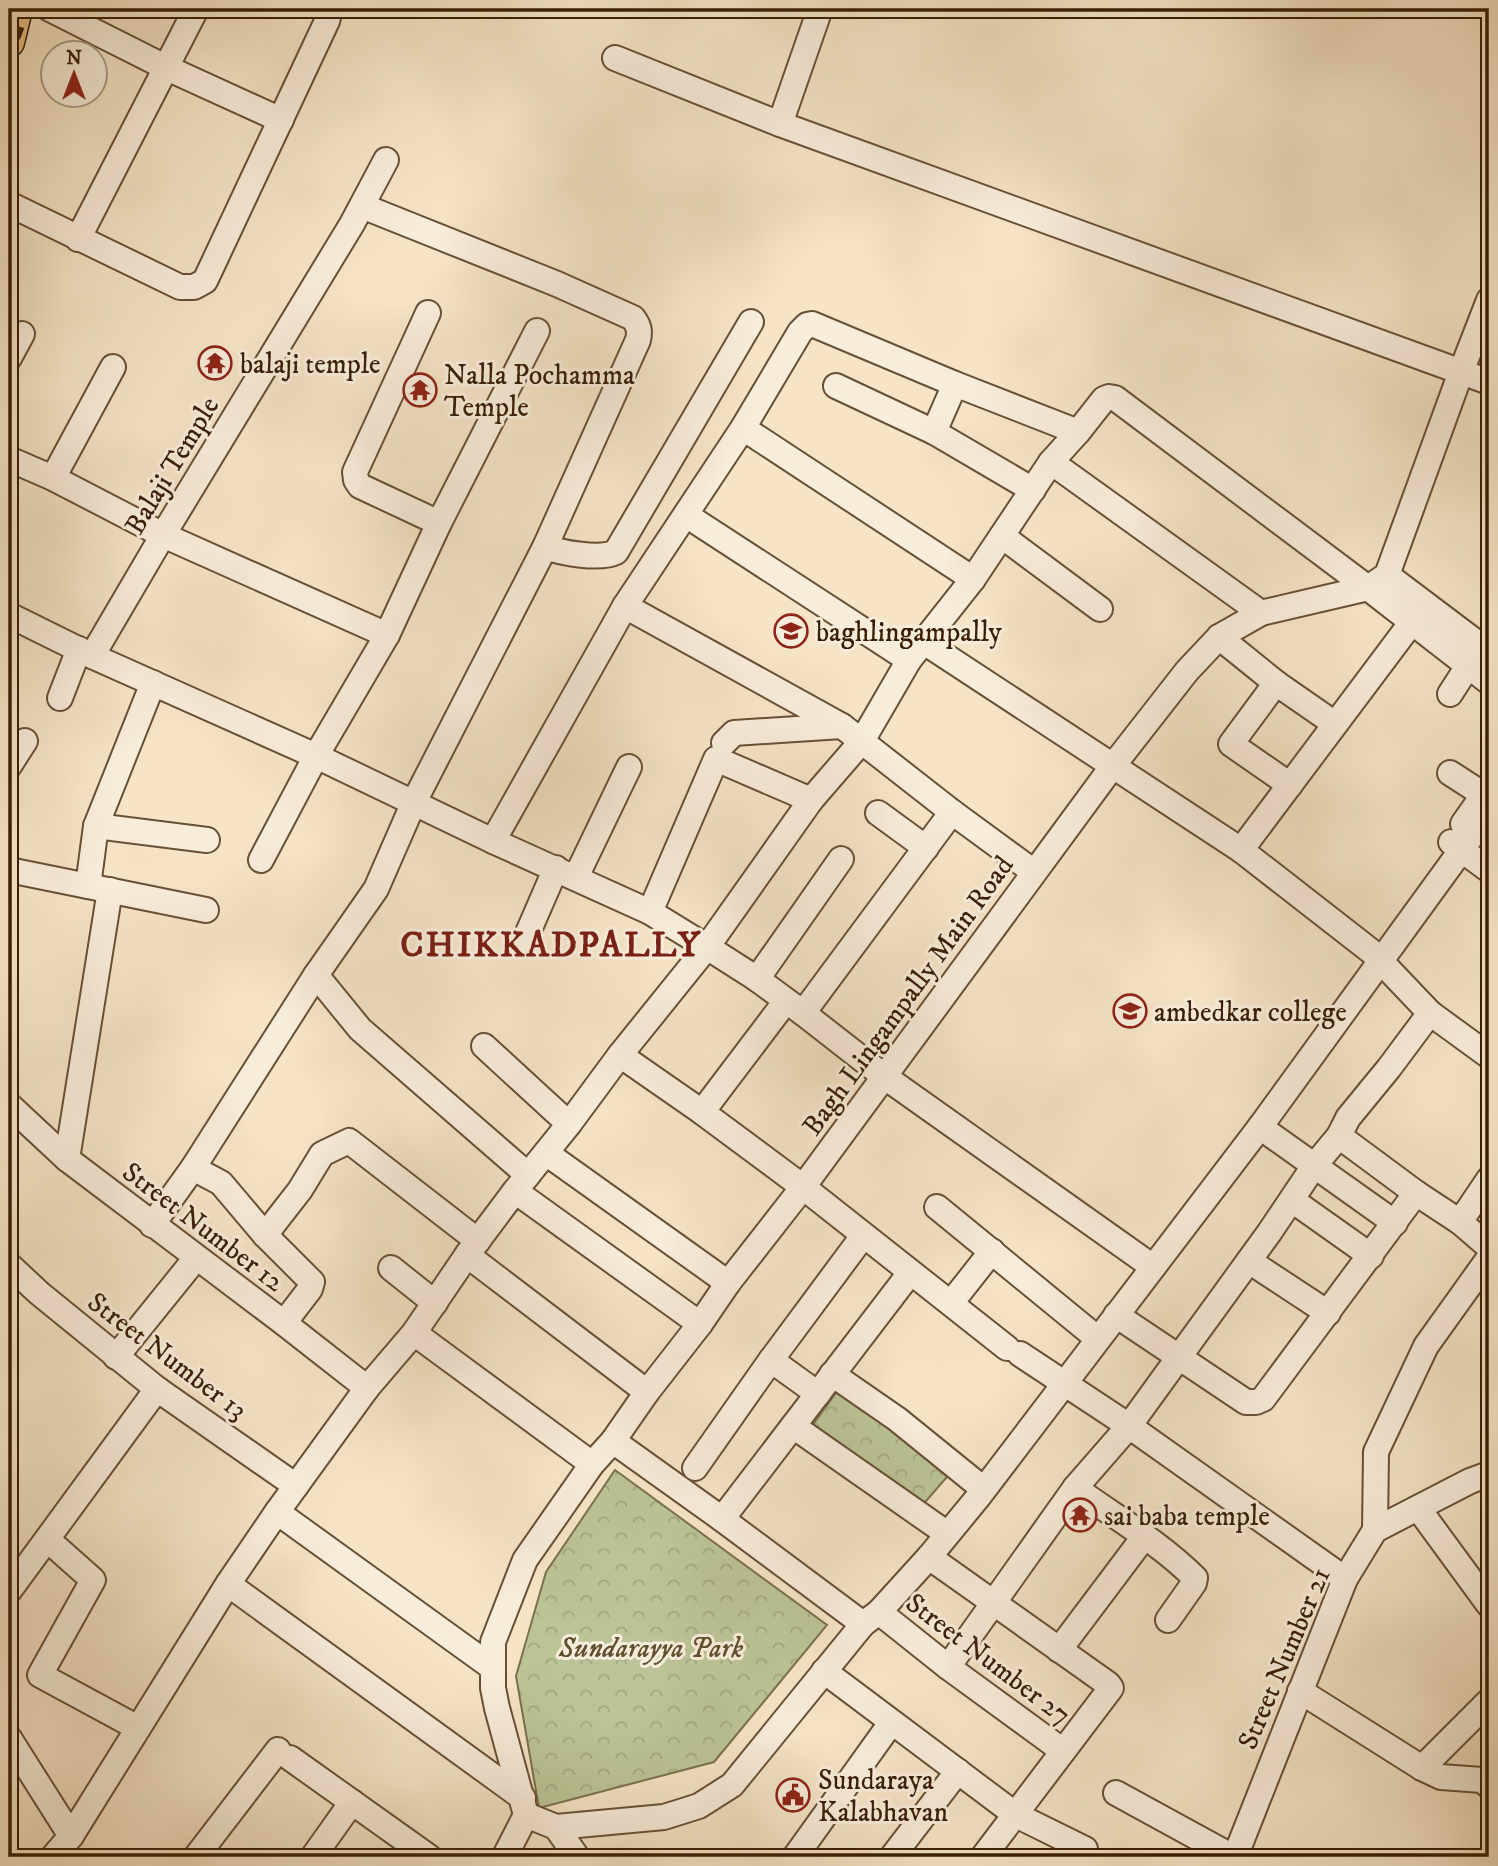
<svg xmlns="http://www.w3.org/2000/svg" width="1498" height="1866" viewBox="0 0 1498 1866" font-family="'IM FELL DW Pica',serif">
	<defs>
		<pattern id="park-crowns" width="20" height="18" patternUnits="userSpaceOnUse" patternTransform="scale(1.75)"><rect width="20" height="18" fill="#bbc496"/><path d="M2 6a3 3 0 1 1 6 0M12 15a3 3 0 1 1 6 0" fill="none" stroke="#a2a880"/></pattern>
	</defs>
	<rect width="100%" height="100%" fill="#f5e4c6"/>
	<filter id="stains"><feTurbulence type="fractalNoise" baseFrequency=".00286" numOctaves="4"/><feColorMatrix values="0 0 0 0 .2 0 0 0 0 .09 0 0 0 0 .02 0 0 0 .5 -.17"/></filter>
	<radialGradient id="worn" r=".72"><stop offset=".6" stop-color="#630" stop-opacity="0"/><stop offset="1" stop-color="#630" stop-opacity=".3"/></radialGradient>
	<g fill="url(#park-crowns)" stroke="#7a714e" stroke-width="2">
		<polygon points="838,1390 953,1470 921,1507 809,1430"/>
		<polygon points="615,1470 827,1625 714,1762 539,1808 516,1676 546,1572"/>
	</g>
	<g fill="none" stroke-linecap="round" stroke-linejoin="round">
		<defs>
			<g id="minor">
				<polyline points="50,9 167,68 281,120"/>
				<polyline points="615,58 780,124 1489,382"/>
				<polyline points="780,124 820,9"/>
				<polyline points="9,204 180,287 194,287 205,281 327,21 330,9"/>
				<polyline points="78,239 196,9"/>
				<polyline points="428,313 355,472 356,480 360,486 439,523"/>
				<polyline points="9,358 22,334"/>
				<polyline points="836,386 934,432 955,384"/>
				<polyline points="743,428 973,579"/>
				<polyline points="934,432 1033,490"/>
				<polyline points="9,459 53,478 163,535 387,635"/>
				<polyline points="1051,462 1261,613"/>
				<polyline points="53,478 113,367"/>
				<polyline points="686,515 909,660"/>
				<polyline points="1002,536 1100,609"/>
				<path d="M545,547C562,553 600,560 616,552L751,322"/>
				<polyline points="1387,575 1489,652"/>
				<polyline points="625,606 842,726 952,812 803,1013"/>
				<polyline points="9,615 92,656 316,756 493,841 650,912 707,947 757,979 803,1013 885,1077 1153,1267"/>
				<polyline points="1219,637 1276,683 1335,724"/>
				<polyline points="924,642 1241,850 1372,952 1430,1013 1489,1056"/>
				<polyline points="92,656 163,535 352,224 386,160"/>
				<polyline points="1276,683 1231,744 1290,785"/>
				<polyline points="1450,694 1468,666"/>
				<polyline points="60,698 79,649"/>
				<polyline points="724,743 734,733 842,726"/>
				<polyline points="9,766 25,741"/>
				<polyline points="1450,773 1484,795"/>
				<polyline points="952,812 1034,872"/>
				<polyline points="878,813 926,848"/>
				<polyline points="1463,824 1489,787"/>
				<polyline points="96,826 207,840"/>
				<polyline points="493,841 625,606 743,428 800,332 807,325 812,324 955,384 1078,432 1104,399 1109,397 1115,398 1368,588 1489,682"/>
				<polyline points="1451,842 1489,870"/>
				<polyline points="1241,850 1412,622"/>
				<polyline points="261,860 316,756 387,635 439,523 537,331"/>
				<polyline points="9,870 206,910"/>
				<polyline points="576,877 629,767"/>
				<polyline points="88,886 96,826 153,683"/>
				<polyline points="650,912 716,759 811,800"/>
				<polyline points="523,944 556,868"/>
				<polyline points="316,975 360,1029 528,1175"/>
				<polyline points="757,979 841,859"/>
				<polyline points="484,1046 569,1124"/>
				<polyline points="620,1055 702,1112 803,1187 1007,1348"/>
				<polyline points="9,1105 67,1159 284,1323 367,1388"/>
				<polyline points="702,1112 786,1001"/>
				<polyline points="1260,1127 1395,1223"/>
				<polyline points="1339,1136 1416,1193 1460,1222 1489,1247"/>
				<polyline points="546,1153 728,1283"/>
				<polyline points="67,1159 110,890"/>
				<polyline points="193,1168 221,1183 265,1235 312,1282 310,1289 284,1323"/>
				<polyline points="515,1191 700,1324"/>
				<polyline points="1292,1200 1371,1256"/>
				<polyline points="937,1207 1092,1334"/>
				<polyline points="1460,1222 1489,1179"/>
				<path d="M152,1225L193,1168L316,975L376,889L414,802L545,547L638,340C640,331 639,326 633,318L557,284L362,206"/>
				<polyline points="265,1235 300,1190 322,1154 349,1141 478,1241"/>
				<polyline points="467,1255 647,1392"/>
				<polyline points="1249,1261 1328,1313"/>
				<polyline points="9,1265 39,1293 157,1389 296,1486"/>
				<polyline points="391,1268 435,1303"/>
				<polyline points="951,1303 992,1251"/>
				<polyline points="1116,1315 1246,1402 1256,1402 1263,1399 1416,1193"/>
				<polyline points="414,1333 592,1464"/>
				<polyline points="1020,1354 1129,1426 1345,1579"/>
				<polyline points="116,1357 196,1258"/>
				<polyline points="771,1360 818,1394"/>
				<polyline points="832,1374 897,1419 976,1483"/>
				<polyline points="793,1426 939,1528"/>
				<polyline points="613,1441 722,1519 863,1624"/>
				<polyline points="695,1468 771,1360 863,1236"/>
				<path d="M1075,1488C1115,1517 1160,1543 1195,1578L1194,1583L1168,1620"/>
				<polyline points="1418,1508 1489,1605"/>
				<polyline points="277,1512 493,1668"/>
				<polyline points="722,1519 910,1273"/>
				<polyline points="1375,1530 1376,1452 1426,1346 1489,1258"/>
				<polyline points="48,1540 93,1580 40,1675 138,1728"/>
				<polyline points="929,1557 1108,1684 1111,1688 983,1857"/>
				<polyline points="228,1584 523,1798"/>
				<polyline points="9,1591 157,1389"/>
				<polyline points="879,1612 948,1667 1063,1751"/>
				<polyline points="1059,1650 1144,1537"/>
				<polyline points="948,1667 1075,1488 1129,1426 1269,1233 1314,1166 1339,1136 1348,1118 1389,1068 1430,1013"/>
				<polyline points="824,1671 1016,1815 1085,1849"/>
				<polyline points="1300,1691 1422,1768 1441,1777 1482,1780 1489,1786"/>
				<polyline points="9,1738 71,1836"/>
				<polyline points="290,1758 429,1857"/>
				<polyline points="1422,1768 1489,1701"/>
				<polyline points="1116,1793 1233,1857"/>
				<polyline points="526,1815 497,1708 493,1688 493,1642 525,1560 592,1464 613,1441 647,1392 700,1324 728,1283 803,1187 1112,767 1187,671 1219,637 1261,613 1368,588 1387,575 1461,372 1489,300"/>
				<polyline points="526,1815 556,1827 664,1817 699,1806 732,1785 863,1624 879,1612 929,1557 979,1496 1260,1127 1489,812"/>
				<polyline points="556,1827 577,1857"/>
				<polyline points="505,1856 526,1815"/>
				<polyline points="53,1857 71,1836 228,1584 277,1512 367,1388 414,1333 467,1255 515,1191 569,1124 620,1055 707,947 811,800 862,741 909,660 973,579 1051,462 1078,432"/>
				<polyline points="196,1857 278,1750"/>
				<polyline points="313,1857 352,1802"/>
				<polyline points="795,1857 891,1723"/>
				<polyline points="892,1857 958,1771"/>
				<polyline points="1235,1857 1345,1579 1375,1530 1470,1481 1489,1474"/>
			</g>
			<polyline id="major" points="9,42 17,9"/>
		</defs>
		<use href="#minor" stroke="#685035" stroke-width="28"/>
		<use href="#major" stroke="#391e05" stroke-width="33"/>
		<use href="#minor" stroke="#f8edda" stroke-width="24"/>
		<use href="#major" stroke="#eac283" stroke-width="30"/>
		<g stroke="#391e05" stroke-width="5" stroke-dasharray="12 12" stroke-linecap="butt">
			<polyline points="9,12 10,9"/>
			<polyline points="9,61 29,9"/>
		</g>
	</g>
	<defs>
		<symbol id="temple-ring" viewBox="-11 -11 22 22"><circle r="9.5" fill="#f8edda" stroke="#8f2418" stroke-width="1.5"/><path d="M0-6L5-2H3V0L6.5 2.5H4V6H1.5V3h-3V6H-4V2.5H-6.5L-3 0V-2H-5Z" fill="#8f2418"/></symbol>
		<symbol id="school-ring" viewBox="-11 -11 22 22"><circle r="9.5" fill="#f8edda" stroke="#8f2418" stroke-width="1.5"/><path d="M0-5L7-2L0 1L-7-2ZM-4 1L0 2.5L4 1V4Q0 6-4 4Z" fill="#8f2418"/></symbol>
		<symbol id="civic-ring" viewBox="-11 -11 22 22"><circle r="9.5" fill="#f8edda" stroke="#8f2418" stroke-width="1.5"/><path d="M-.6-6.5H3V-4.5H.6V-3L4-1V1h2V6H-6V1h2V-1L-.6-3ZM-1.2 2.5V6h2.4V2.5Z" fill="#8f2418"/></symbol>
	</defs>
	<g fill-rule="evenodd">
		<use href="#temple-ring" x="196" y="344" width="38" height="38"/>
		<use href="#temple-ring" x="401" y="371" width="38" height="38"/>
		<use href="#school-ring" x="772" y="612" width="38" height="38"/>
		<use href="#school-ring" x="1111" y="992" width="38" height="38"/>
		<use href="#temple-ring" x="1061" y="1496" width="38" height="38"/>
		<use href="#civic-ring" x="774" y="1776" width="38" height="38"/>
	</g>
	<g text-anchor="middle" stroke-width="6" stroke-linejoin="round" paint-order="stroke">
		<g font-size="28" fill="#391e05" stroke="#f8edda" text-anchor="start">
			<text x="240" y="373">balaji temple</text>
			<text x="444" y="384">Nalla Pochamma<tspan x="444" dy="32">Temple</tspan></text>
			<text x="816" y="641">baghlingampally</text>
			<text x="1154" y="1021">ambedkar college</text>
			<text x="1104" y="1525">sai baba temple</text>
			<text x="818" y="1789">Sundaraya<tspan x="818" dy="32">Kalabhavan</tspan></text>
		</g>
		<g font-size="28" fill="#391e05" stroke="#f8edda">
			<text transform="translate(171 465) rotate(-59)" y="10">Balaji Temple</text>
			<text transform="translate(907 995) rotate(-54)" y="10">Bagh Lingampally Main Road</text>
			<text transform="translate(204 1226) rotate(37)" y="10">Street Number 12</text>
			<text transform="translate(168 1355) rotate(37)" y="10">Street Number 13</text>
			<text transform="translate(989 1658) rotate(37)" y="10">Street Number 27</text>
			<text transform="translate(1283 1658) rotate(-67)" y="10">Street Number 21</text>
		</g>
		<g font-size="28" font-style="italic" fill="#605030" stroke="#f8edda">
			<text x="651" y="1657">Sundarayya Park</text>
		</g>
		<g font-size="35" font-weight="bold" letter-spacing="2" fill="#7a1f14" stroke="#f8edda">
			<text x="551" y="956">CHIKKADPALLY</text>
		</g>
	</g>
	<rect width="1498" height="1866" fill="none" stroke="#f5e4c6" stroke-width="35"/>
	<rect x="10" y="10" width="1477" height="1845" fill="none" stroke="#391e05" stroke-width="3.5"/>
	<rect x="18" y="18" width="1463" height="1831" fill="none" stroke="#391e05" stroke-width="2"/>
	<g transform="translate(74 74)"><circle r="33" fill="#f8edda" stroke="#ac9a85" stroke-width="2"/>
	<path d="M0-5L12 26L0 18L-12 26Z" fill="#8f2418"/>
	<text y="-10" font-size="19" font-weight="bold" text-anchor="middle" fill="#391e05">N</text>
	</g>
	<rect width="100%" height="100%" filter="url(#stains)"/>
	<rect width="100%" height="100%" fill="url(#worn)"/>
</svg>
